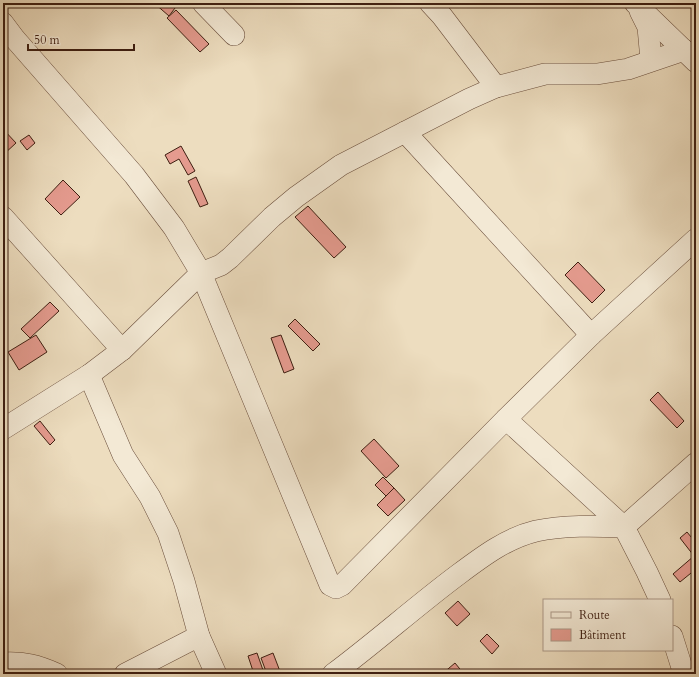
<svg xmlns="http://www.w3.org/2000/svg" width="699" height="677" viewBox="0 0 699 677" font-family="Cardo,serif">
	<rect width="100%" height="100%" fill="#edddbf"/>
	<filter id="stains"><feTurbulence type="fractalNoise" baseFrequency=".005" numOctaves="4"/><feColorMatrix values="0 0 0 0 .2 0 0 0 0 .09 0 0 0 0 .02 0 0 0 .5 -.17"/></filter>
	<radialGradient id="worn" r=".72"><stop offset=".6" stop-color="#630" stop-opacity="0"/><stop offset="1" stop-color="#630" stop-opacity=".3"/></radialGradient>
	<g fill="#e59b8f" stroke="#3e1e11">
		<polygon points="154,3 170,3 175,8 169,16"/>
		<polygon points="176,10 209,44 200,52 167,18"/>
		<polygon points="3,129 16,143 3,155"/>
		<polygon points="29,135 35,143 27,150 20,141"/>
		<polygon points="181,146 195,171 188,175 179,159 170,164 165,155"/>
		<polygon points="196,177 208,204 200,207 188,181"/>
		<polygon points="63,180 80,197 61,215 45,199"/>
		<polygon points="308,206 346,247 334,258 295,217"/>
		<polygon points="578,262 605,290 592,303 565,275"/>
		<polygon points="50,302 59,311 30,338 21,329"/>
		<polygon points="295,319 320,344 313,351 288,326"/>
		<polygon points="36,335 47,352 19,370 8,352"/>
		<polygon points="281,335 294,369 284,373 271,338"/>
		<polygon points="658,392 684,421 677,428 650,400"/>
		<polygon points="40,421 55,440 50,445 34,426"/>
		<polygon points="374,439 399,466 386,478 361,451"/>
		<polygon points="383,477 394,488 386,496 375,485"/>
		<polygon points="394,488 405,500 388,516 377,505"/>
		<polygon points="687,532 696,543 696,554 694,556 680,538"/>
		<polygon points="694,556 696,559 696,569 680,582 673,574"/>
		<polygon points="458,601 470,614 457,626 445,613"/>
		<polygon points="487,634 499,646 492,654 480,641"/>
		<polygon points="257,653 264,673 261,674 254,674 248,656"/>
		<polygon points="273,653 281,674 267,674 261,658"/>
		<polygon points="455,663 464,674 442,674"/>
	</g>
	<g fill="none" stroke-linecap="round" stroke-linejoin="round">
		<defs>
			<g id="minor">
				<polyline points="203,3 234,35"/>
				<polyline points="430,3 442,16 496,87"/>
				<polyline points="635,3 696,62"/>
				<polyline points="640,11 648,27 651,60"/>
				<polyline points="3,23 15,39 134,175 174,228 201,273 330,585 336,588 342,585 506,419 591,335 696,239"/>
				<polyline points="405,132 591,335"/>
				<polyline points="3,217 122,350"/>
				<polyline points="89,375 123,455 150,497 168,533 184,581 199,636 216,674"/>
				<polyline points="506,419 624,527 647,572 660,600"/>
				<polyline points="3,429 89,375 122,350 201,273 221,265 230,258 272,217 296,197 341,165 469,99 496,87 545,74 597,74 628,69 684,50"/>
				<polyline points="672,636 684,674"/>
				<path d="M3,663C24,662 37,665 57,674"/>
				<polyline points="125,674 199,636"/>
				<path d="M333,674C376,642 416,606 459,574C483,556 507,538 536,531C564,525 595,526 624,527L696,463"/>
			</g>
		</defs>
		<use href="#minor" stroke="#6a4e3c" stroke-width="22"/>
		<use href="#minor" stroke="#f3e9d5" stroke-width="21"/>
	</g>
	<rect width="699" height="677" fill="none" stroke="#edddbf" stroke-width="16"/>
	<rect x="4" y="4" width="691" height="669" fill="none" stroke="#3e1e11" stroke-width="2"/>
	<rect x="8" y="8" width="683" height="661" fill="none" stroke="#3e1e11"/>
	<rect x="543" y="599" width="130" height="52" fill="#f3e9d5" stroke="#ab9887"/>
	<rect x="551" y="612" width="20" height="6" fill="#f3e9d5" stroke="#ab9887"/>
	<text x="579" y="619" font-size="12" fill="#3e1e11">Route</text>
	<rect x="551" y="629" width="20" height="12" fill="#e59b8f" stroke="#ab9887"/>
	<text x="579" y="639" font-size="12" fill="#3e1e11">Bâtiment</text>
	<path d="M28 44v6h106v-6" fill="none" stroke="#3e1e11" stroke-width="2"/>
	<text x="34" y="44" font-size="12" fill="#3e1e11" stroke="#f3e9d5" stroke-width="3" paint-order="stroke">50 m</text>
	<rect width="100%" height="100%" filter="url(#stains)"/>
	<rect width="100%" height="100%" fill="url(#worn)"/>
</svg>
